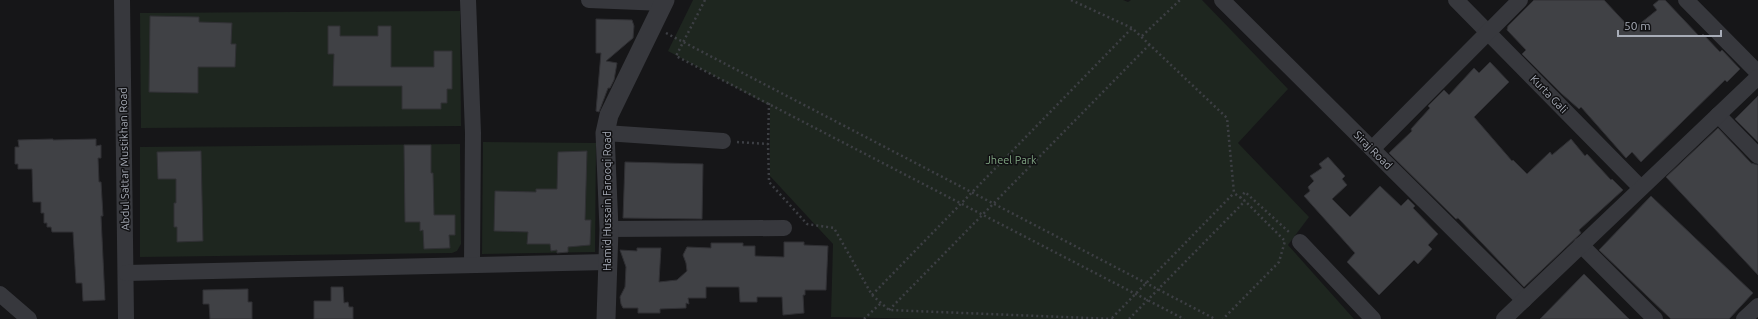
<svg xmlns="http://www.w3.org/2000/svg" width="1758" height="319" viewBox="0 0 1758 319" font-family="Ubuntu,sans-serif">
	<rect width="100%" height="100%" fill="#161618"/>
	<g fill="#1e261f">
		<polygon points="693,0 1123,0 1128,2 1131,0 1202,0 1288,89 1238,143 1309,217 1288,245 1354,319 930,319 831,317 833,244 770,176 770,106 668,51"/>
		<polygon points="460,11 461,126 141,128 140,13"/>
		<polygon points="483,142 596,143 595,252 482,254"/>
		<polygon points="460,144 461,244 457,251 452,253 140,257 140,147"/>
	</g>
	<g fill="#404145" stroke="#303034">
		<polygon points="1534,0 1604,0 1632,30 1657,10 1653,5 1659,0 1665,0 1700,37 1703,34 1720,52 1722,50 1740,69 1727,82 1725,80 1641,162 1632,152 1626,158 1581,107 1579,109 1562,94 1522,54 1526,50 1507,30 1508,26"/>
		<polygon points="150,16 199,17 199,22 232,23 231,44 236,44 235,67 198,67 198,93 149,92"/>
		<polygon points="596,19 632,20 634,26 633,38 606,61 617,63 614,80 610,88 608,88 599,112 596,111 601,53 596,53"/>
		<polygon points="328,26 340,26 340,36 378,36 378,26 391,26 391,67 434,67 434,51 452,51 452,89 447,89 447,103 441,103 441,109 402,109 402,86 333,86 334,54 328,54"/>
		<polygon points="1490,62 1509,82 1474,117 1512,161 1513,160 1527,174 1550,152 1552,155 1571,139 1585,156 1587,154 1611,180 1612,179 1623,190 1579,230 1581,233 1524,287 1458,218 1456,219 1389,153 1412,131 1411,129 1430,108 1428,106 1444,90 1449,95 1474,68 1479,73"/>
		<polygon points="1758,96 1758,142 1735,119"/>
		<polygon points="1718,128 1751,163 1758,165 1758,275 1666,177"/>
		<polygon points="53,139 53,140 96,139 96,146 101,145 101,158 98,158 99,182 101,182 103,216 101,216 105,300 83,301 82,283 76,283 73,232 52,232 51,227 47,227 47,223 44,223 44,213 41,213 41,202 33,202 32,169 18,169 18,164 15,164 15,147 19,147 18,140"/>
		<polygon points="404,145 431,145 431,173 433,173 434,215 455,215 455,235 449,235 450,248 424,249 423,230 420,231 420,222 405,222"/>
		<polygon points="201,151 203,241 177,242 177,227 174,227 174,203 176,203 176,179 158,179 157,152"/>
		<polygon points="587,151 585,220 591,220 590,245 568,247 568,252 557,253 557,250 551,251 550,244 527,244 528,232 494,231 495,191 536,192 536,189 557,189 558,152"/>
		<polygon points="1328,157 1345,176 1342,179 1347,185 1332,199 1350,217 1380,186 1401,206 1408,199 1415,206 1413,208 1438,234 1428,245 1432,249 1418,264 1414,260 1379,295 1347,262 1355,253 1304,196 1310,191 1308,187 1314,181 1310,176 1322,168 1319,164"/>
		<polygon points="625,162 703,164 702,219 623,218"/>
		<polygon points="1651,196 1753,293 1729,319 1671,319 1599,250"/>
		<polygon points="784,242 804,242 804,245 828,246 826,290 805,290 805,295 803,295 804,313 783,315 782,297 757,297 757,302 740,302 739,287 706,287 706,298 688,298 689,304 686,303 686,308 660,309 660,313 638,313 638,308 623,308 621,304 620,297 625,287 626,267 620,250 637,251 637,248 661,248 659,282 677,280 687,271 686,263 683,255 687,247 711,248 711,243 743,243 743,246 755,246 755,256 784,257"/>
		<polygon points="1584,274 1629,319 1540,319"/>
		<polygon points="331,287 343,287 344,303 348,302 349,307 353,307 353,319 314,319 314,301 331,301"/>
		<polygon points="248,289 248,302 252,302 252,319 210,319 209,304 203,304 203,290"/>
	</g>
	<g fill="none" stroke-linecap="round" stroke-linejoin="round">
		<g stroke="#3d3f44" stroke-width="2.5" stroke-dasharray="2 3" stroke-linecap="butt">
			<polyline points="705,0 676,56 1184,319"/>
			<polyline points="1071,0 1132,28 1227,118 1234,193 1245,201 1285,241 1279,262 1223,319"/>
			<polyline points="666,33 1215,319"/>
			<polyline points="1142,36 1180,0"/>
			<polyline points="769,103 768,144 769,182 807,224 834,228 872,295 889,310 1113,319"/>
			<polyline points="737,142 768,144"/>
			<polyline points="1240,198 1245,192 1289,232"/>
			<polyline points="872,295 1132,28"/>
			<polyline points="889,310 1150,44"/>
			<polyline points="1112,318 1234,193"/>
			<polyline points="864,319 881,303"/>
			<polyline points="1129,319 1245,201"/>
		</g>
		<g stroke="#37383d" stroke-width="16">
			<polyline points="122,0 126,319"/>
			<polyline points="468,0 473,133 472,264"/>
			<polyline points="589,0 664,3"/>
			<polyline points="1222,0 1524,300"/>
			<polyline points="1456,0 1641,188"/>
			<polyline points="1686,0 1758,73"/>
			<polyline points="1718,115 1758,156"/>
			<polyline points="605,133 723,141"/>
			<polyline points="1372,149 1520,0"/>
			<polyline points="609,229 784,228"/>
			<polyline points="1300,242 1373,319"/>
			<polyline points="1581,245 1655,319"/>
			<polyline points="126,273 607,262"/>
			<polyline points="0,294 29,319"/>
			<polyline points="1504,319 1758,77"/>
			<polyline points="1744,319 1758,306"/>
		</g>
		<polyline stroke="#37383d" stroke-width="19" points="606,319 609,229 605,133 609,115 665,0"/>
	</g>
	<g text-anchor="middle" stroke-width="3" stroke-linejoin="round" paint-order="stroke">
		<g font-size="11" fill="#a8adb8" stroke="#111113">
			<text transform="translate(1549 94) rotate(46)" y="4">Kurta Gali</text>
			<text transform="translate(1373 150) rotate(45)" y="4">Siraj Road</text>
			<text transform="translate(124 159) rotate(-91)" y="4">Abdul Sattar Mustikhan Road</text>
			<text transform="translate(607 201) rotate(-90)" y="4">Hamid Hussain Farooqi Road</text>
		</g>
		<g font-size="11" fill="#7fa381" stroke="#111113">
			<text x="1011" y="164">Jheel Park</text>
		</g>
	</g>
	<path d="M1618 30v6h103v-6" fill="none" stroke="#a8adb8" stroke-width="2"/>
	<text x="1624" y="30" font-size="12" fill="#a8adb8" stroke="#111113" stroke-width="3" paint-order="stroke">50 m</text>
</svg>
